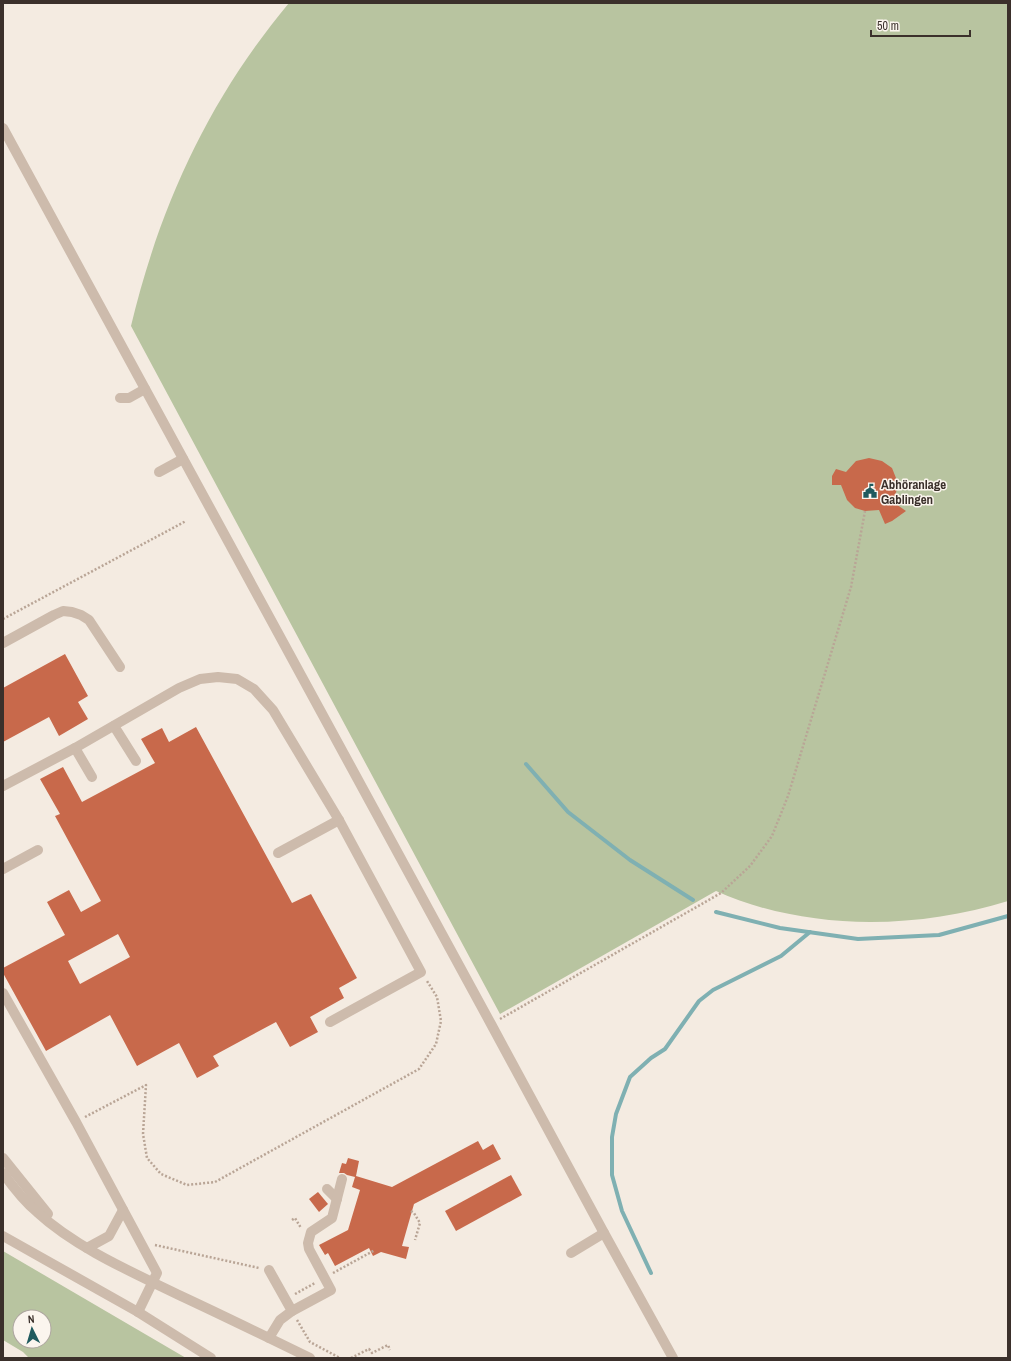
<svg xmlns="http://www.w3.org/2000/svg" width="1011" height="1361" viewBox="0 0 1011 1361" font-family="'Archivo Narrow',sans-serif">
	<rect width="100%" height="100%" fill="#f4ebe1"/>
	<g fill="#b8c4a0" fill-rule="evenodd">
		<path d="M289,3H1008V901C915,930 805,931 716,891L500,1014L131,326C160,205 209,99 289,3Z"/>
		<path d="M3,1251L186,1358H29L23,1352L3,1340ZM20,1317H44V1341H20Z"/>
	</g>
	<g fill="none" stroke-linecap="round" stroke-linejoin="round">
		<g stroke="#7fb0b2" stroke-width="4">
			<polyline points="526,764 568,812 630,860 693,900"/>
			<polyline points="716,912 780,928 858,939 939,935 1008,916"/>
			<polyline points="651,1273 622,1211 612,1175 612,1137 616,1114 630,1077 651,1058 665,1049 699,1001 713,990 781,956 810,932"/>
		</g>
	</g>
	<g fill="#c8694b" fill-rule="evenodd">
		<polygon points="869,458 882,461 892,468 896,478 897,489 893,502 906,511 892,521 885,524 879,510 865,511 855,508 847,500 841,485 832,485 832,476 836,469 846,472 856,461"/>
		<polygon points="65,654 88,696 78,702 88,719 59,736 49,717 3,742 3,688"/>
		<path d="M196,727L292,903L311,894L357,978L339,988L344,998L310,1017L318,1032L290,1047L276,1022L213,1056L219,1066L197,1078L179,1043L137,1066L110,1015L46,1051L3,973V968L65,935L47,902L69,890L81,912L101,901L55,816L60,814L40,779L63,767L82,802L155,763L141,739L162,728L169,742ZM118,934L130,957L80,984L68,961Z"/>
		<polygon points="478,1141 483,1150 493,1144 501,1159 414,1204 402,1246 409,1247 406,1259 381,1252 373,1256 369,1248 335,1266 328,1253 325,1255 319,1245 348,1230 360,1190 352,1187 355,1177 347,1175 344,1173 339,1173 342,1163 346,1164 348,1158 359,1161 356,1176 392,1187"/>
		<polygon points="511,1175 522,1195 456,1231 445,1211"/>
		<polygon points="318,1192 328,1204 319,1212 309,1199"/>
	</g>
	<g fill="none" stroke-linecap="round" stroke-linejoin="round">
		<g stroke="#b9a596" stroke-width="2.5" stroke-dasharray="2 2" stroke-linecap="butt">
			<polyline points="3,619 186,521"/>
			<polyline points="500,1019 721,893 750,866 772,836 788,796 851,587 865,511"/>
			<polyline points="85,1117 146,1085 143,1134 147,1158 161,1174 187,1185 215,1182 419,1069 436,1044 441,1021 437,997 427,981"/>
			<polyline points="411,1211 414,1213 420,1223 415,1240"/>
			<polyline points="292,1220 295,1218 301,1228"/>
			<polyline points="155,1245 259,1268"/>
			<polyline points="333,1273 375,1250"/>
			<polyline points="295,1294 315,1283"/>
			<polyline points="297,1320 310,1342 340,1358"/>
			<polyline points="351,1358 369,1349 372,1353 388,1345 390,1350"/>
		</g>
		<g stroke="#cdbbac" stroke-width="10">
			<polyline points="3,128 491,1024 604,1233 673,1358"/>
			<polyline points="120,398 129,398 145,389"/>
			<polyline points="159,472 183,459"/>
			<polyline points="3,643 54,615 63,611 72,612 81,615 89,620 120,667"/>
			<polyline points="114,726 136,761"/>
			<polyline points="75,748 92,777"/>
			<polyline points="3,786 75,748 179,688 200,679 218,677 237,679 254,689 273,710 339,820 421,972 330,1022"/>
			<polyline points="278,853 339,820"/>
			<polyline points="3,869 38,850"/>
			<polyline points="3,993 76,1122 157,1273 138,1312"/>
			<polyline points="3,1158 48,1214"/>
			<path d="M3,1173C13,1187 24,1201 37,1212C76,1248 134,1273 181,1296C224,1316 267,1337 310,1358"/>
			<polyline points="327,1189 337,1199"/>
			<polyline points="3,1236 138,1312 211,1358"/>
			<polyline points="87,1248 109,1236 123,1210"/>
			<polyline points="571,1253 604,1233"/>
			<polyline points="292,1311 331,1290 309,1249 308,1243 311,1232 332,1218 342,1179"/>
			<polyline points="269,1338 280,1320 292,1311 269,1270"/>
		</g>
	</g>
	<defs>
		<symbol id="civic-bare" viewBox="-9 -9 18 18"><path d="M-.6-6.5H3V-4.5H.6V-3L4-1V1h2V6H-6V1h2V-1L-.6-3ZM-1.2 2.5V6h2.4V2.5Z" fill="#1f5a5e" stroke="#fbf5ee" stroke-width="2.5" paint-order="stroke"/></symbol>
	</defs>
	<g fill-rule="evenodd">
		<use href="#civic-bare" x="860" y="481" width="20" height="20"/>
	</g>
	<g text-anchor="middle" stroke-width="3" stroke-linejoin="round" paint-order="stroke">
		<g font-size="13" font-weight="bold" fill="#3b302b" stroke="#fbf5ee" text-anchor="start">
			<text x="881" y="489">Abhöranlage<tspan x="881" dy="15">Gablingen</tspan></text>
		</g>
	</g>
	<rect width="1011" height="1361" fill="none" stroke="#3b302b" stroke-width="8"/>
	<g transform="translate(32 1329) rotate(355)"><circle r="19" fill="#fbf5ee" stroke="#aea6a0"/>
	<path d="M0-3L7 15L0 10L-7 15Z" fill="#1f5a5e"/>
	<text y="-6" font-size="11" font-weight="bold" text-anchor="middle" fill="#3b302b">N</text>
	</g>
	<path d="M871 30v6h99v-6" fill="none" stroke="#3b302b" stroke-width="2"/>
	<text x="877" y="30" font-size="12" fill="#3b302b" stroke="#fbf5ee" stroke-width="3" paint-order="stroke">50 m</text>
</svg>
